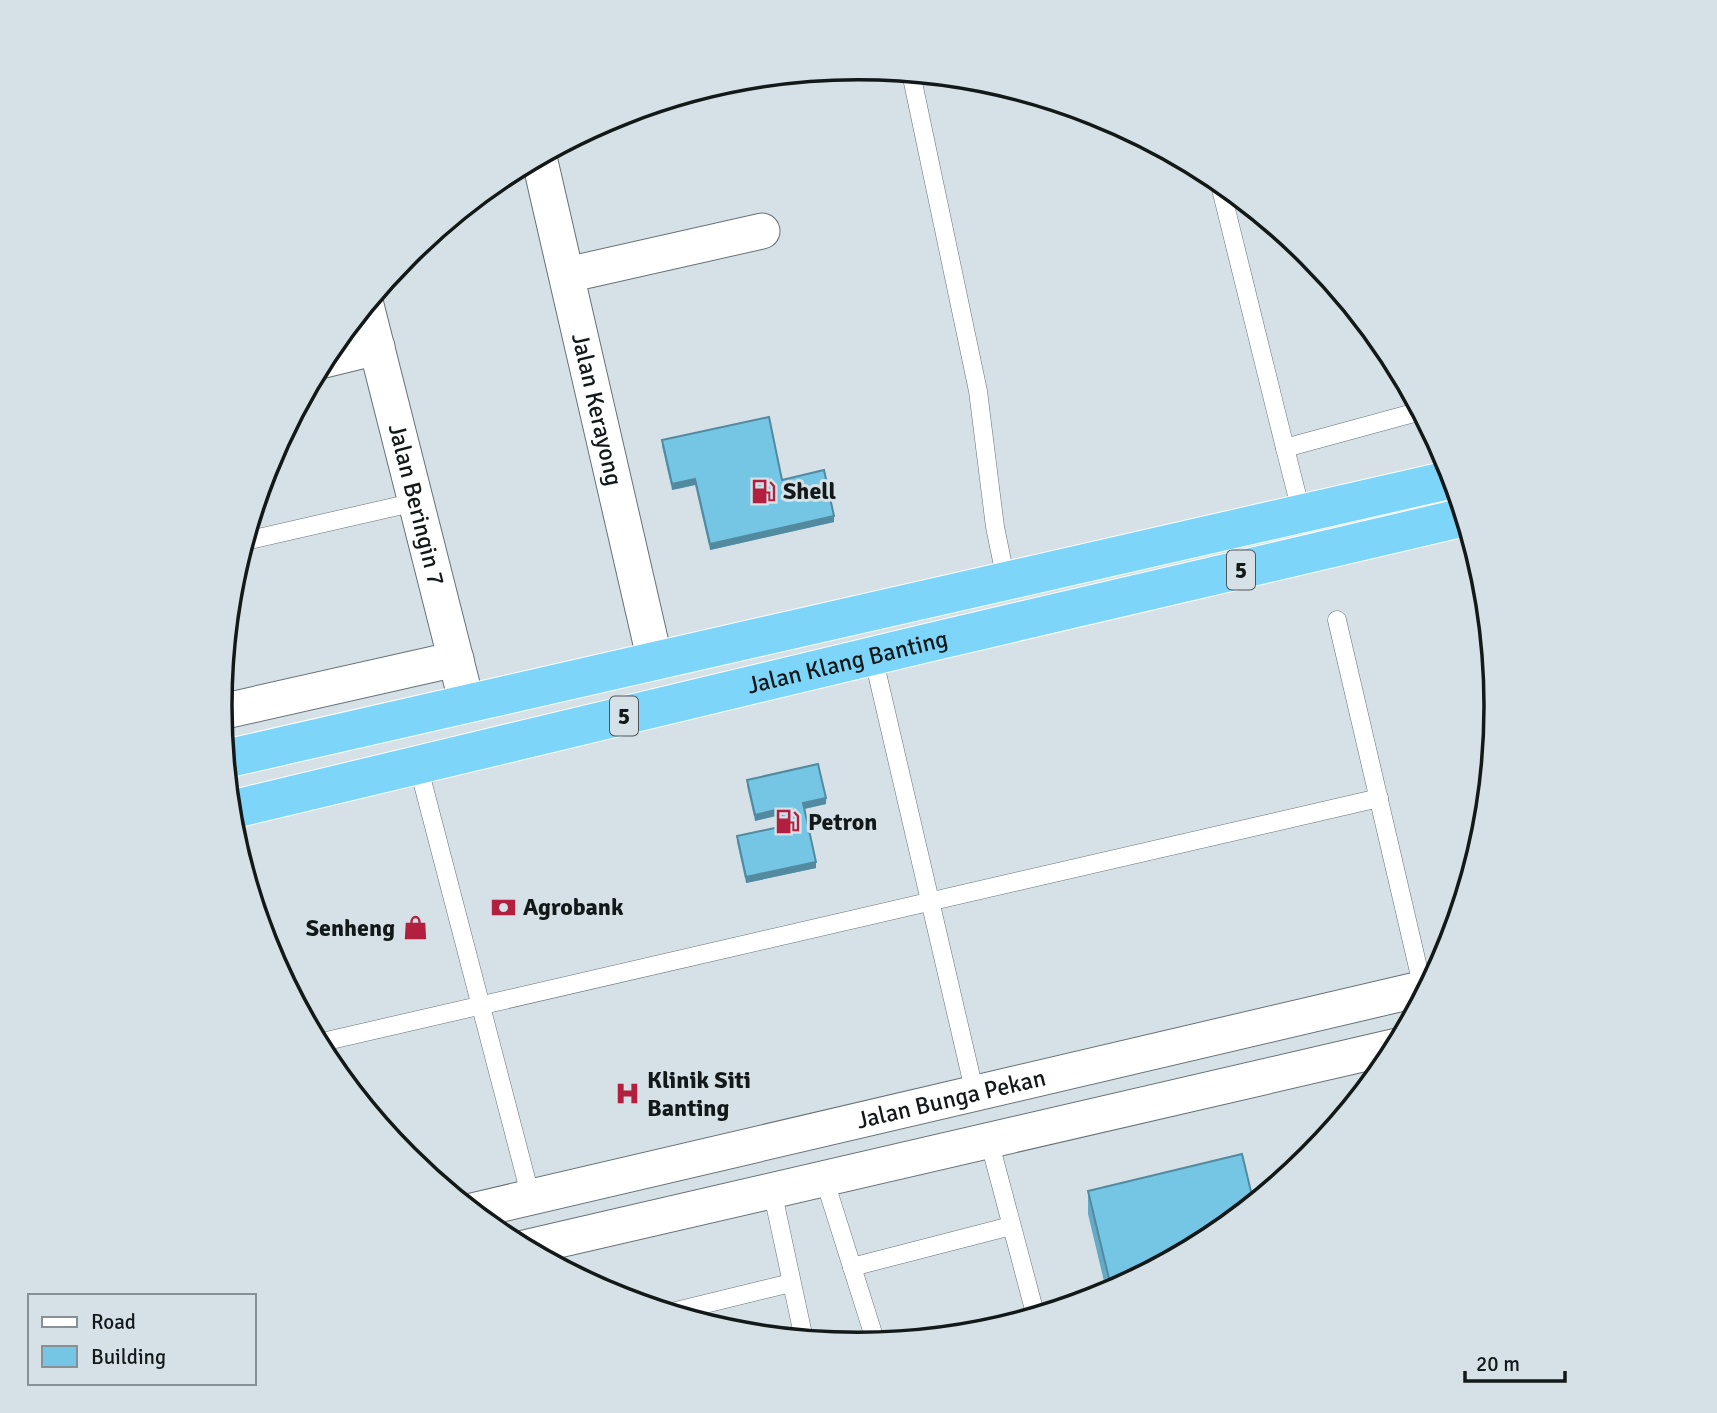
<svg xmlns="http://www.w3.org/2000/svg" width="1717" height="1413" viewBox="0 0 1717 1413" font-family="Signika,sans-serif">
	<rect width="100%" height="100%" fill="#d5e1e7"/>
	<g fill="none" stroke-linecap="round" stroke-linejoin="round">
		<defs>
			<g id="lane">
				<polyline points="911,73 978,391 995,527 1006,580"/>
				<polyline points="1219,181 1285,448"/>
				<polyline points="1302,515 1285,448 1421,411"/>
				<polyline points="245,541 416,502"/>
				<polyline points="1337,620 1423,989"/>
				<polyline points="873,656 975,1094"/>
				<polyline points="418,765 531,1198"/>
				<polyline points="318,1043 1379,798"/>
				<polyline points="989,1140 1036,1317"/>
				<polyline points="824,1178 876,1343"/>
				<polyline points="772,1190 804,1339"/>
				<polyline points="852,1267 1011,1226"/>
				<polyline points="668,1313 791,1283"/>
			</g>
			<g id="street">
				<path id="s1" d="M539,157L655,661"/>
				<polyline points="567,275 762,231"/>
				<path id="s2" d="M366,305L467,704"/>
				<polyline points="324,360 377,347"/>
				<polyline points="221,712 456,659"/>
				<path id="s3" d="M472,1211L1429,987"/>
				<polyline points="524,1248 1397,1046"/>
			</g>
			<g id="highway">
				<polyline points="225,759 1453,479"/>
				<path id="s4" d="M230,810L931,642L1465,517"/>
			</g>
		</defs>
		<use href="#lane" stroke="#677277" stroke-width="19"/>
		<use href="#street" stroke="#677277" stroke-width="37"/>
		<use href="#highway" stroke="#fff" stroke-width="40"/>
		<use href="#lane" stroke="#fff" stroke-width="18"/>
		<use href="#street" stroke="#fff" stroke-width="35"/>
		<use href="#highway" stroke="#7dd6f9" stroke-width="38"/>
	</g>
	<g fill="#65a9c5">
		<polygon points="662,440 834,522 710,550 695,485 672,490 662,446"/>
		<polygon points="747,780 826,804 805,809 816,868 746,883 737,842 737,836 782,826 780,815 755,821 747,786"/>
		<polygon points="1088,1191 1213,1237 1107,1294 1088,1214"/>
	</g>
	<g fill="#528aa0">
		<polygon points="695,479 695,485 672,490 672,484"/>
		<polygon points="834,516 834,522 710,550 710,544"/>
		<polygon points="826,798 826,804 803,809 803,803"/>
		<polygon points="780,809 780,815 755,821 755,815"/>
		<polygon points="816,862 816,868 746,883 746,877"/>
	</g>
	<g fill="#75c5e5" stroke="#528aa0" stroke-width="2">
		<polygon points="769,417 782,480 824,470 834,516 710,544 695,479 672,484 662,440"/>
		<polygon points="818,764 826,798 803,803 816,862 746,877 737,836 784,826 780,809 755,815 747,780"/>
		<polygon points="1242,1154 1254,1204 1213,1237 1112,1291 1088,1191"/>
	</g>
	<defs>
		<symbol id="fuel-bare" viewBox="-9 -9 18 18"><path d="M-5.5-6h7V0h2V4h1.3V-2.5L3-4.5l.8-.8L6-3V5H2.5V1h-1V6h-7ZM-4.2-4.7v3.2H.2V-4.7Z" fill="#b21f3f" stroke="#d5e1e7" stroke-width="2.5" paint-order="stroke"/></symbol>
		<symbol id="bank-bare" viewBox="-9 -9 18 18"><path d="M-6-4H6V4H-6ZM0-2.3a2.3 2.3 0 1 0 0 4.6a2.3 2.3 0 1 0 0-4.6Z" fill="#b21f3f" stroke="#d5e1e7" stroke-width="2.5" paint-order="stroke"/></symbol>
		<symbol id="shop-bare" viewBox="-9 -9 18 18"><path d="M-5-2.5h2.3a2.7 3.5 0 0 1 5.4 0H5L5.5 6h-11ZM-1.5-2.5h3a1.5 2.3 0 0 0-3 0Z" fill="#b21f3f" stroke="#d5e1e7" stroke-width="2.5" paint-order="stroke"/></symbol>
		<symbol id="hospital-bare" viewBox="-9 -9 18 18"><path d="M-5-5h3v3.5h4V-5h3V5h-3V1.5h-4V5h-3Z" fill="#b21f3f" stroke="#d5e1e7" stroke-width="2.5" paint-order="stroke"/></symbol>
	</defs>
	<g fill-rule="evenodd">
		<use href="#fuel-bare" x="746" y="474" width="35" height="35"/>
		<use href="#fuel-bare" x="770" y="804" width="35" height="35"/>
		<use href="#bank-bare" x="486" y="890" width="35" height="35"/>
		<use href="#shop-bare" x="398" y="910" width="35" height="35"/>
		<use href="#hospital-bare" x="610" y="1076" width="35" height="35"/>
	</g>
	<g text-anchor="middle" stroke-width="6" stroke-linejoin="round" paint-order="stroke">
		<g fill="#d5e1e7" stroke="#4d5457" stroke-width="2">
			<rect x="1227" y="550.5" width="28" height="39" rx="5"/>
			<rect x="610" y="696.5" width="28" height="39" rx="5"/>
		</g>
		<g font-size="23" font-weight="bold" fill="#131819">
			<text x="1241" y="578">5</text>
			<text x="624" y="724">5</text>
		</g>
		<g font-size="24" fill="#131819" stroke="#d5e1e7">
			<text dy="8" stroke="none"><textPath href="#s1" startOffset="259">Jalan Kerayong</textPath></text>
			<text dy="8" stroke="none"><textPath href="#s2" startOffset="206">Jalan Beringin 7</textPath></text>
			<text dy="8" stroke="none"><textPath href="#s4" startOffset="635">Jalan Klang Banting</textPath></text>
			<text dy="8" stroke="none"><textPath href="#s3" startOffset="492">Jalan Bunga Pekan</textPath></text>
		</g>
		<g font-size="24" font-weight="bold" fill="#131819" stroke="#d5e1e7" text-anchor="start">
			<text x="783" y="499">Shell</text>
			<text x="808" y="830">Petron</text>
			<text x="523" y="915">Agrobank</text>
			<text x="395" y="936" text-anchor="end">Senheng</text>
			<text x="647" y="1088">Klinik Siti<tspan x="647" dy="28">Banting</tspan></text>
		</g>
	</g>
	<path d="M0 0H1717V1413H0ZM232 706a626 626 0 1 1 1252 0a626 626 0 1 1-1252 0Z" fill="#d5e1e7" fill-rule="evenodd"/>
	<path fill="none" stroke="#131819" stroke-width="3.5" d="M232 706a626 626 0 1 1 1252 0a626 626 0 1 1-1252 0Z"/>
	<rect x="28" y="1294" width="228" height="91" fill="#d5e1e7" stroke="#879195" stroke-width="2"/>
	<rect x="42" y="1317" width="35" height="10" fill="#ffffff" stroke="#879195" stroke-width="2"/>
	<text x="91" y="1329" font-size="21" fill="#131819">Road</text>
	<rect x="42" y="1346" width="35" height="21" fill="#75c5e5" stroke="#879195" stroke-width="2"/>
	<text x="91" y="1364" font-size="21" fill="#131819">Building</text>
	<path d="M1465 1371v10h100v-10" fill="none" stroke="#131819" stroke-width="3.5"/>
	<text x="1476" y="1371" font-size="21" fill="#131819" stroke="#d5e1e7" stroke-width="5" paint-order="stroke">20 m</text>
</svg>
